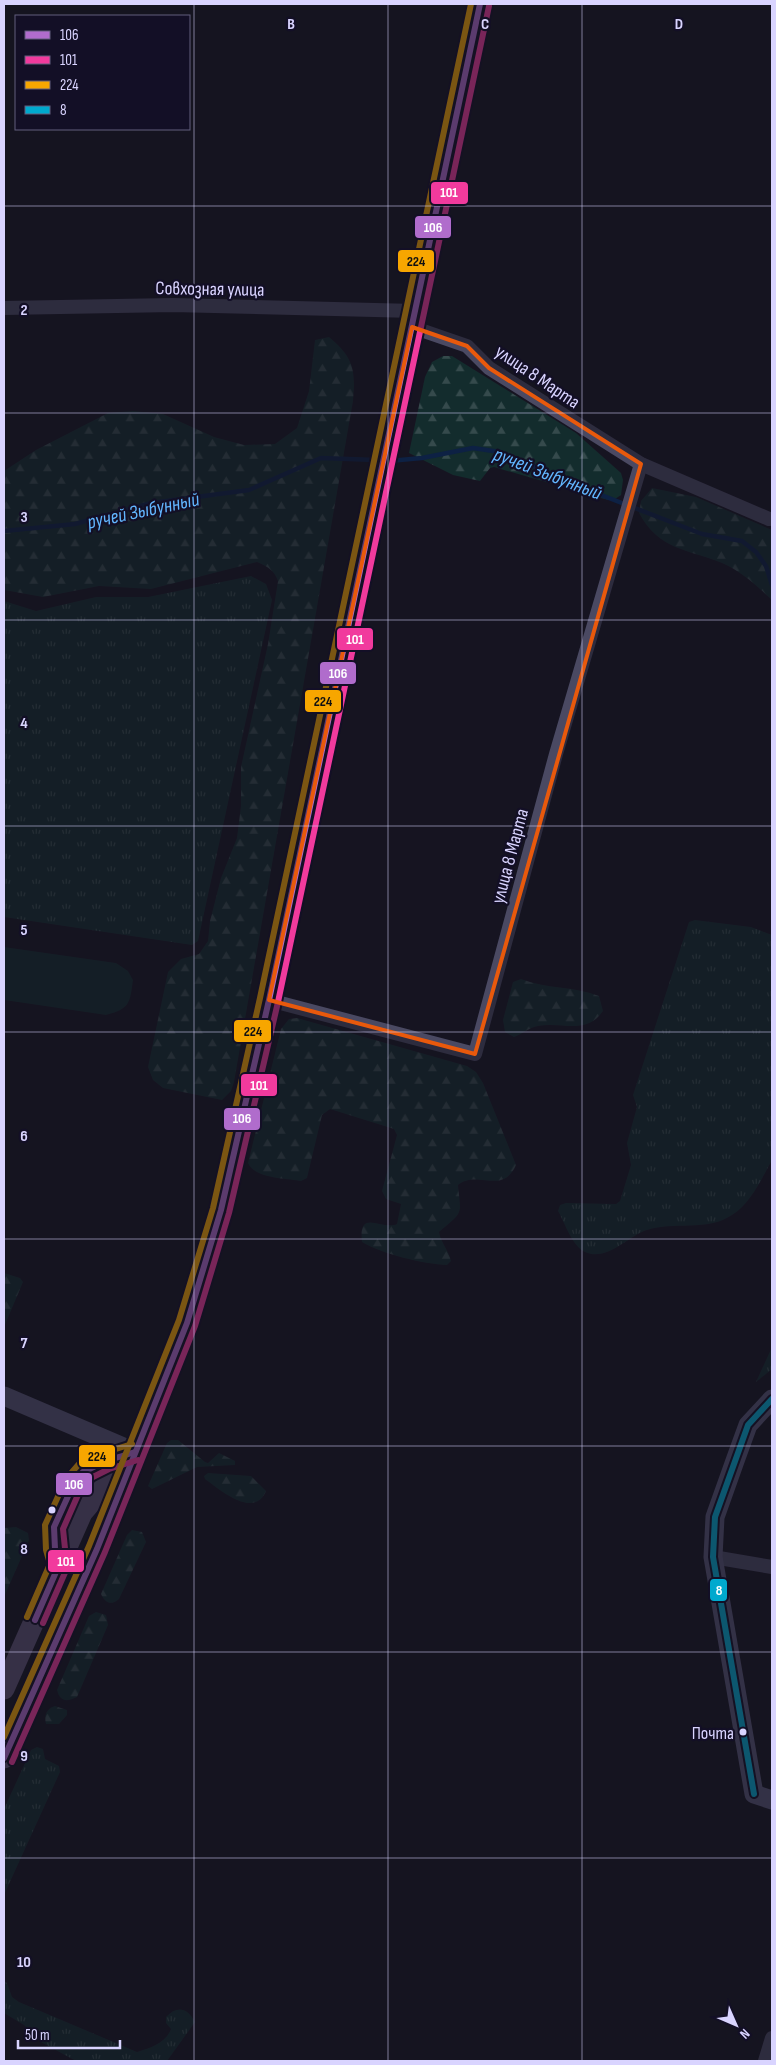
<svg xmlns="http://www.w3.org/2000/svg" width="776" height="2065" viewBox="0 0 776 2065" font-family="'Sofia Sans Condensed',sans-serif">
	<defs>
		<pattern id="grass-tufts" width="24" height="20" patternUnits="userSpaceOnUse" patternTransform="scale(1.25)"><rect width="24" height="20" fill="#132c2d"/><path d="M3 7l-1-3M5 7V3M7 7l1-3M15 17l-1-3M17 17v-4M19 17l1-3" fill="none" stroke="#354a4c"/></pattern>
		<pattern id="forest-firs" width="22" height="20" patternUnits="userSpaceOnUse" patternTransform="scale(1.25)"><rect width="22" height="20" fill="#132c2d"/><path d="M5 1l3.5 6h-7zM16 11l3.5 6h-7z" fill="#354a4c"/></pattern>
	</defs>
	<rect width="100%" height="100%" fill="#161421"/>
	<g fill="url(#grass-tufts)">
		<polygon points="251,576 266,584 272,600 198,941 192,945 4,917 4,601 36,611 96,597 148,597"/>
		<path d="M695,920L751,927L772,935V1160C762,1178 751,1203 732,1215C707,1232 675,1221 647,1230C628,1236 607,1262 585,1252C572,1246 565,1223 558,1211L560,1205L566,1203L616,1204L620,1201L631,1165L627,1143L637,1107L633,1095L689,922Z"/>
		<polygon points="772,1347 772,1369 756,1382"/>
		<polygon points="37,1747 43,1749 45,1759 59,1766 60,1772 4,1895 4,1809 31,1750"/>
		<path d="M4,1981L7,1983L12,1997L19,2002L137,2052C150,2048 166,2043 171,2029L166,2023V2017C177,2005 188,2008 195,2022L167,2061H76L41,2042L24,2025L4,2013Z"/>
	</g>
	<g fill="url(#forest-firs)">
		<path d="M329,337C353,357 356,369 353,401L234,1082L231,1091L222,1100L163,1088L153,1080L148,1067L168,972L181,959L199,954L208,941L210,921L221,878L237,838L241,806V767L268,644L278,581C274,570 268,567 257,562L151,589L99,586L43,597L4,590V471L36,450L108,413L133,411L163,414L214,437L244,445L275,444L297,428L309,391L315,340Z"/>
		<polygon points="443,356 452,356 576,433 621,473 623,480 621,495 615,499 608,500 494,467 490,468 480,481 453,475 409,453 425,377 432,362"/>
		<path d="M652,488L696,497L772,530V600C757,586 741,571 722,563C687,549 659,550 639,513L641,501Z"/>
		<path d="M521,979C547,989 573,986 599,996L603,1011C586,1036 562,1021 538,1026C530,1027 522,1034 514,1037L505,1032L503,1020L513,982Z"/>
		<path d="M297,1018L467,1066L476,1072L483,1083L516,1165C502,1196 478,1169 458,1185C461,1216 464,1211 439,1232C441,1243 448,1249 451,1261L447,1265C423,1264 382,1254 362,1242C358,1207 382,1231 397,1224L401,1204L386,1199L382,1191L397,1135L394,1129L330,1109L322,1115L307,1178L301,1181C287,1178 255,1179 248,1163L281,1029L289,1019Z"/>
		<polygon points="4,1273 20,1278 23,1282 4,1327"/>
		<polygon points="171,1440 178,1440 205,1462 208,1463 219,1453 235,1461 235,1465 197,1467 152,1489 148,1486 167,1443"/>
		<path d="M208,1473L251,1476L266,1491C254,1520 219,1489 205,1479L204,1476Z"/>
		<polygon points="16,1527 28,1533 29,1540 4,1597 4,1528"/>
		<path d="M132,1530L142,1532L146,1542L119,1599C111,1606 105,1603 101,1594L127,1535Z"/>
		<path d="M96,1612L106,1615L108,1625L77,1697C67,1702 60,1702 57,1690L89,1616Z"/>
		<path d="M55,1706L67,1710V1715L59,1724H46C44,1715 46,1709 55,1706Z"/>
	</g>
	<path fill="#132c2d" d="M4,947L116,963L128,971L133,980C130,1003 130,1009 106,1015L4,1000Z"/>
	<g fill="none" stroke-linecap="round" stroke-linejoin="round">
		<g stroke="#0d2144" stroke-width="4.5">
			<polyline points="389,461 422,458 473,448 500,452 596,493 702,534 742,541 756,552 766,566 772,585"/>
			<polyline points="4,531 75,524 151,503 249,490 321,458 376,460"/>
		</g>
		<g stroke="#4a4962" stroke-width="14">
			<polyline points="4,308 173,305 415,311"/>
			<polyline points="412,327 467,346 489,368 641,464 769,519"/>
			<polyline points="269,1000 475,1054 556,754 641,464"/>
			<polyline points="713,1557 772,1567"/>
			<polyline points="765,2061 772,2038"/>
		</g>
		<g stroke="#575674" stroke-width="19">
			<polyline points="4,1396 135,1452"/>
			<polyline points="772,1399 748,1425 736,1458 715,1517 713,1557 754,1794 772,1800"/>
		</g>
		<g stroke="#5e5373" stroke-width="21">
			<polyline points="4,1689 82,1513 124,1464"/>
			<polyline points="4,1758 97,1549 187,1323 221,1210 269,1000 480,4"/>
		</g>
		<defs>
			<g id="bus-1">
				<polyline points="35,1620 59,1565 55,1549 54,1527 74,1483 83,1472 106,1461 135,1452"/>
				<polyline points="4,1758 97,1549 187,1323 221,1210 269,1000 480,4"/>
			</g>
			<g id="bus-2">
				<polyline points="43,1623 67,1568 63,1529 81,1488 89,1479 109,1469 138,1460"/>
				<polyline points="12,1762 105,1552 195,1326 229,1213 278,1002 489,6"/>
			</g>
			<g id="bus-3">
				<polyline points="27,1617 50,1564 46,1550 45,1525 66,1479 79,1464 103,1453 132,1444"/>
				<polyline points="4,1737 89,1546 179,1320 213,1208 260,998 471,4"/>
			</g>
			<polyline id="bus-4" points="754,1794 713,1557 715,1517 748,1425 772,1399"/>
		</defs>
		<use href="#bus-1" stroke="#130f26" stroke-width="10"/>
		<use href="#bus-2" stroke="#130f26" stroke-width="10"/>
		<use href="#bus-3" stroke="#130f26" stroke-width="10"/>
		<use href="#bus-4" stroke="#130f26" stroke-width="10"/>
		<use href="#bus-1" stroke="#b06ccc" stroke-width="6"/>
		<use href="#bus-2" stroke="#f13a9d" stroke-width="6"/>
		<use href="#bus-3" stroke="#f7a600" stroke-width="6"/>
		<use href="#bus-4" stroke="#00a9ce" stroke-width="6"/>
	</g>
	<path d="M0 0H776V2065H0ZM412,327L467,346L489,368L641,464L475,1054L269,1000Z" fill="#161421" fill-opacity=".55" fill-rule="evenodd"/>
	<path fill="none" stroke="#e8590c" stroke-width="4" stroke-linejoin="round" d="M412,327L467,346L489,368L641,464L475,1054L269,1000Z"/>
	<path fill="none" stroke="#d9d4ff" stroke-width="1" stroke-opacity="0.55" d="M194,4V2061M388,4V2061M582,4V2061M4,206H772M4,413H772M4,620H772M4,826H772M4,1032H772M4,1239H772M4,1446H772M4,1652H772M4,1858H772"/>
	<g fill="#d9d4ff" stroke="#130f26" stroke-width="2">
		<circle cx="52" cy="1510" r="4.5"/>
		<circle cx="743" cy="1732" r="4.5"/>
	</g>
	<g text-anchor="middle" stroke-width="4.5" stroke-linejoin="round" paint-order="stroke">
		<g font-size="18" fill="#d9d4ff" stroke="#130f26" text-anchor="end">
			<text x="734" y="1739">Почта</text>
		</g>
		<g font-size="19" fill="#d9d4ff" stroke="#130f26">
			<text transform="translate(210 288) rotate(1)" y="7">Совхозная улица</text>
			<text transform="translate(538 376) rotate(34)" y="7">улица 8 Марта</text>
			<text transform="translate(509 856) rotate(-75)" y="7">улица 8 Марта</text>
		</g>
		<g font-size="20" font-style="italic" fill="#62b6ff" stroke="#130f26">
			<text transform="translate(548 473) rotate(21)" y="7">ручей Зыбунный</text>
			<text transform="translate(143 510) rotate(-12)" y="7">ручей Зыбунный</text>
		</g>
	</g>
	<g font-size="16" text-anchor="middle" font-weight="bold" fill="#d9d4ff" stroke="#130f26" stroke-width="4.5" stroke-linejoin="round" paint-order="stroke">
		<text x="291" y="29">B</text>
		<text x="485" y="29">C</text>
		<text x="679" y="29">D</text>
		<text x="24" y="315">2</text>
		<text x="24" y="522">3</text>
		<text x="24" y="728">4</text>
		<text x="24" y="935">5</text>
		<text x="24" y="1141">6</text>
		<text x="24" y="1348">7</text>
		<text x="24" y="1554">8</text>
		<text x="24" y="1761">9</text>
		<text x="24" y="1967">10</text>
	</g>
	<g stroke="#130f26" stroke-width="2">
		<rect x="430" y="181" width="39" height="24" rx="5" fill="#f13a9d"/>
		<rect x="414" y="215" width="38" height="24" rx="5" fill="#b06ccc"/>
		<rect x="397" y="249" width="38" height="24" rx="5" fill="#f7a600"/>
		<rect x="336" y="627" width="38" height="24" rx="5" fill="#f13a9d"/>
		<rect x="319" y="661" width="38" height="24" rx="5" fill="#b06ccc"/>
		<rect x="304" y="689" width="38" height="24" rx="5" fill="#f7a600"/>
		<rect x="233" y="1019" width="39" height="24" rx="5" fill="#f7a600"/>
		<rect x="240" y="1073" width="38" height="24" rx="5" fill="#f13a9d"/>
		<rect x="223" y="1107" width="38" height="24" rx="5" fill="#b06ccc"/>
		<rect x="78" y="1444" width="38" height="24" rx="5" fill="#f7a600"/>
		<rect x="55" y="1472" width="38" height="24" rx="5" fill="#b06ccc"/>
		<rect x="47" y="1549" width="38" height="24" rx="5" fill="#f13a9d"/>
		<rect x="709" y="1578" width="19" height="24" rx="5" fill="#00a9ce"/>
	</g>
	<g font-size="14" text-anchor="middle" font-weight="bold" fill="#fff">
		<text x="449" y="197">101</text>
		<text x="433" y="232">106</text>
		<text x="355" y="644">101</text>
		<text x="338" y="678">106</text>
		<text x="259" y="1090">101</text>
		<text x="242" y="1123">106</text>
		<text x="74" y="1489">106</text>
		<text x="66" y="1566">101</text>
		<text x="719" y="1595">8</text>
	</g>
	<g font-size="14" text-anchor="middle" font-weight="bold" fill="#111">
		<text x="416" y="266">224</text>
		<text x="323" y="706">224</text>
		<text x="253" y="1036">224</text>
		<text x="97" y="1461">224</text>
	</g>
	<rect width="776" height="2065" fill="none" stroke="#d9d4ff" stroke-width="10"/>
	<rect x="15" y="15" width="175" height="115" fill="#130f26" stroke="#625e7d"/>
	<rect x="25" y="31" width="25" height="8" fill="#b06ccc" stroke="#625e7d"/>
	<text x="60" y="40" font-size="15" fill="#d9d4ff">106</text>
	<rect x="25" y="56" width="25" height="8" fill="#f13a9d" stroke="#625e7d"/>
	<text x="60" y="65" font-size="15" fill="#d9d4ff">101</text>
	<rect x="25" y="81" width="25" height="8" fill="#f7a600" stroke="#625e7d"/>
	<text x="60" y="90" font-size="15" fill="#d9d4ff">224</text>
	<rect x="25" y="106" width="25" height="8" fill="#00a9ce" stroke="#625e7d"/>
	<text x="60" y="115" font-size="15" fill="#d9d4ff">8</text>
	<g transform="translate(736 2025) rotate(135)" stroke="#130f26" stroke-width="4" paint-order="stroke">
	<path d="M0-4L9 19L0 12L-9 19Z" fill="#d9d4ff"/>
	<text y="-8" font-size="14" font-weight="bold" text-anchor="middle" fill="#d9d4ff">N</text>
	</g>
	<path d="M18 2040v8h102v-8" fill="none" stroke="#d9d4ff" stroke-width="2.5"/>
	<text x="25" y="2040" font-size="15" fill="#d9d4ff" stroke="#130f26" stroke-width="4" paint-order="stroke">50 m</text>
</svg>
